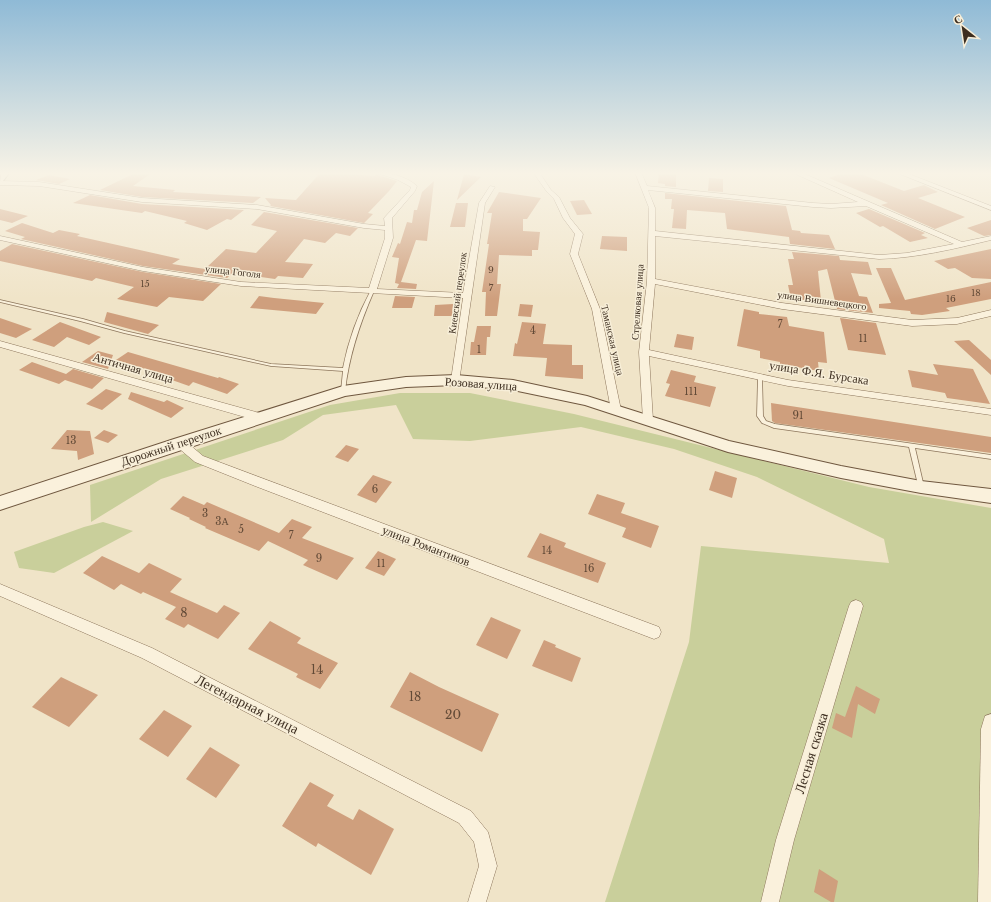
<svg xmlns="http://www.w3.org/2000/svg" width="991" height="902" viewBox="0 0 991 902" font-family="'Libre Baskerville',serif">
	<rect width="100%" height="100%" fill="#f0e4c8"/>
	<g fill="#c9cf9b">
		<polygon points="400,393 470,393 574,414 869,487 991,508 991,902 605,902 689,642 701,546 889,563 884,539 757,477 674,449 581,427 470,441 413,439 396,405 323,415 283,440 161,479 91,522 90,485 330,405"/>
		<polygon points="103,522 133,531 54,573 19,568 14,552 84,527"/>
	</g>
	<g fill="#cf9f7d">
		<polygon points="137,172 153,172 133,186 175,190 173,192 261,197 253,203 142,197 100,190"/>
		<polygon points="321,172 375,176 375,174 397,181 389,191 368,213 373,214 364,223 270,206 271,205 265,198 296,200"/>
		<polygon points="659,172 676,172 676,187 665,186 665,184 658,183"/>
		<polygon points="845,172 856,172 904,191 924,185 938,192 918,198 965,217 935,229 881,205 888,203 829,178"/>
		<polygon points="464,174 481,177 457,200"/>
		<polygon points="49,175 70,179 59,184 36,180"/>
		<polygon points="709,178 723,179 723,192 708,191"/>
		<polygon points="434,181 427,241 416,240 401,282 417,284 416,289 397,288 399,284 395,283 399,258 392,257 398,243 400,244 407,222 412,223 414,210 417,210 422,192"/>
		<polygon points="499,192 541,198 527,219 523,219 523,231 540,232 538,250 532,250 532,256 499,255 497,284 501,284 497,316 485,316 486,292 482,292 489,244 487,244 492,213 487,213"/>
		<polygon points="665,193 786,206 792,230 800,231 801,233 829,235 835,249 790,244 789,237 727,229 725,213 687,210 686,229 672,228 674,209 671,209 672,199 665,199"/>
		<polygon points="90,195 142,204 244,210 231,220 227,219 207,230 184,223 187,221 145,211 142,213 73,203"/>
		<polygon points="584,200 592,214 577,215 570,201"/>
		<polygon points="456,203 468,203 465,227 450,227"/>
		<polygon points="0,209 28,216 12,223 0,220"/>
		<polygon points="869,209 925,233 921,235 928,238 910,242 883,226 880,227 856,213"/>
		<polygon points="264,212 358,228 350,236 336,233 325,243 304,239 285,262 313,264 303,278 278,276 275,279 233,273 227,278 143,266 21,239 25,237 5,231 22,223 53,233 59,230 80,234 77,236 180,259 172,264 205,269 226,249 256,253 277,231 251,225"/>
		<polygon points="991,220 991,235 984,236 967,228"/>
		<polygon points="602,236 627,237 627,251 600,249"/>
		<polygon points="12,244 143,272 221,284 203,301 169,297 157,307 117,299 134,287 96,278 92,281 0,261 0,251"/>
		<polygon points="991,249 991,279 972,278 955,268 948,269 934,261"/>
		<polygon points="792,252 839,256 840,260 868,262 872,275 851,273 859,296 867,297 873,313 837,309 827,269 818,271 821,301 791,299 788,285 793,285 788,259 794,259"/>
		<polygon points="876,268 891,268 905,300 991,282 991,299 946,308 950,311 922,315 911,314 910,311 879,308 879,304 891,303"/>
		<polygon points="259,296 274,298 324,303 316,314 250,308"/>
		<polygon points="395,296 415,297 412,308 392,308"/>
		<polygon points="453,304 452,316 434,316 435,305"/>
		<polygon points="520,304 533,305 531,317 518,316"/>
		<polygon points="744,309 759,312 759,314 787,317 789,326 824,332 827,363 818,362 819,371 780,364 780,362 760,358 760,351 737,346"/>
		<polygon points="107,312 159,325 148,334 104,322"/>
		<polygon points="0,318 32,329 16,338 0,333"/>
		<polygon points="840,318 876,323 886,355 848,350"/>
		<polygon points="60,322 101,337 89,345 67,337 54,347 32,340"/>
		<polygon points="522,322 546,324 543,344 572,345 572,365 583,365 583,379 545,376 547,358 513,356 515,343 517,344"/>
		<polygon points="477,326 491,326 490,337 487,337 486,355 470,355 471,342 474,342"/>
		<polygon points="677,334 694,337 692,350 674,347"/>
		<polygon points="969,340 991,360 991,375 954,341"/>
		<polygon points="98,351 113,355 108,369 82,362"/>
		<polygon points="128,352 218,378 219,377 239,384 227,394 193,382 189,386 172,380 175,378 116,360"/>
		<polygon points="32,362 66,374 73,369 104,378 92,389 65,380 59,384 19,370"/>
		<polygon points="933,364 973,369 990,404 947,398 945,393 912,387 908,370 938,375"/>
		<polygon points="671,370 696,376 694,382 716,387 710,407 665,396 670,384 666,383"/>
		<polygon points="106,389 122,394 102,410 86,404"/>
		<polygon points="131,392 164,402 167,400 184,408 171,418 128,399"/>
		<polygon points="771,403 991,437 991,453 775,423 772,421"/>
		<polygon points="67,430 90,431 94,454 78,460 77,451 51,449"/>
		<polygon points="104,430 118,435 108,443 94,438"/>
		<polygon points="346,445 359,449 348,462 335,457"/>
		<polygon points="715,471 737,478 732,498 709,490"/>
		<polygon points="373,475 392,482 376,503 357,495"/>
		<polygon points="597,494 625,503 621,513 659,526 651,548 622,537 626,528 588,514"/>
		<polygon points="183,496 204,505 207,502 279,533 292,519 312,527 302,538 354,558 337,580 303,565 308,560 268,541 259,551 205,528 206,527 189,519 190,518 170,509"/>
		<polygon points="540,533 566,543 564,547 606,563 598,583 527,557"/>
		<polygon points="378,551 396,559 384,576 365,568"/>
		<polygon points="102,556 139,573 149,563 182,579 170,592 217,613 224,605 240,613 218,639 188,624 184,628 165,619 176,607 143,592 141,594 121,584 114,590 83,573"/>
		<polygon points="491,617 521,630 507,659 476,645"/>
		<polygon points="270,621 301,638 297,643 338,663 320,689 296,677 298,674 248,649"/>
		<polygon points="544,640 556,645 555,647 581,658 572,682 532,666"/>
		<polygon points="410,672 439,687 499,714 482,752 390,707"/>
		<polygon points="61,677 98,695 69,727 32,707"/>
		<polygon points="856,686 880,699 875,714 858,704 852,738 832,728 836,713 845,717"/>
		<polygon points="164,710 192,726 168,757 139,739"/>
		<polygon points="210,747 240,765 216,798 186,779"/>
		<polygon points="310,782 334,795 327,806 353,820 359,809 394,829 371,875 318,843 316,847 282,826"/>
		<polygon points="819,869 838,881 834,902 831,902 814,892"/>
	</g>
	<g fill="none" stroke-linecap="round" stroke-linejoin="round">
		<defs>
			<g id="lane">
				<path d="M371,290H372L374,291C360,323 349,355 345,391L343,393L341,391L343,371L271,366L124,333L80,321L0,302V300L83,319L125,331L271,364L343,368C348,342 358,314 371,290Z"/>
				<polygon points="760,375 762,377 763,416 766,421 775,424 991,455 991,459 915,448 924,487 923,489 919,489 909,447 774,428 762,423 757,416 758,377"/>
			</g>
			<g id="street">
				<path d="M374,172C388,172 406,176 417,186L415,191L392,218L393,238L377,289L463,293L479,203L490,186L495,187L485,203L459,382H453L451,380L463,298L241,286L143,271L0,240V236L143,267L241,282L369,288L385,238V230L364,228L257,209L142,202L39,186L0,185V181L39,182L142,198L257,205L364,224L385,226L384,218L410,190L411,187L398,180Z"/>
				<polygon points="535,172 541,172 541,175 551,190 559,197 570,218 583,234 578,254 600,309 621,410 620,412 612,412 611,410 592,309 570,254 575,234 563,218 554,199 547,192 535,175"/>
				<path d="M635,172H641L647,186L813,203L831,204L858,202L791,172H800L962,242L991,236V240C954,249 917,258 879,259L655,236V279L782,303L912,320L957,318L991,310V316L957,324L912,326L782,309L655,284L649,350L788,380L991,409V415L788,386L649,356L653,420L652,423H644L643,420L639,352L647,281L649,208ZM648,190L813,207L831,208L866,206L954,244L907,253L879,255L655,231V208Z"/>
				<polygon points="895,172 904,172 991,206 991,210"/>
				<polygon points="0,341 263,414 264,417 263,420 259,421 0,347"/>
				<polygon points="180,439 184,440 203,456 659,627 661,632 659,637 654,639 255,486 195,462 176,446 175,443 176,440"/>
				<polygon points="0,584 152,648 471,811 488,832 497,866 486,902 468,902 479,866 474,842 459,823 142,658 0,596"/>
				<polygon points="856,600 861,602 863,606 794,840 779,902 761,902 776,840 849,606 851,602"/>
				<polygon points="991,714 991,902 978,902 981,729 985,716"/>
			</g>
			<g id="secondary">
				<polygon points="1,172 10,172 3,181 0,182"/>
				<polygon points="456,375 513,380 587,396 729,441 841,466 921,481 991,489 991,503 921,493 841,478 728,452 585,405 513,390 456,385 406,387 345,396 0,510 0,496 174,439 343,386 406,377"/>
			</g>
		</defs>
		<use href="#lane" stroke="#8d765c" stroke-width="1.5"/>
		<use href="#street" stroke="#8d765c" stroke-width="1"/>
		<use href="#secondary" stroke="#6f573f" stroke-width="2"/>
		<use href="#lane" fill="#faf1dc" fill-rule="evenodd"/>
		<use href="#street" fill="#faf1dc" fill-rule="evenodd"/>
		<use href="#secondary" fill="#faf1dc" fill-rule="evenodd"/>
	</g>
	<linearGradient id="sky" x2="0" y2="1"><stop stop-color="#8fbad6"/><stop offset="0.58" stop-color="#f8f3e6"/><stop offset="1" stop-color="#f8f3e6" stop-opacity="0"/></linearGradient>
	<rect width="991" height="299" fill="url(#sky)"/>
	<g text-anchor="middle" stroke-width="3" stroke-linejoin="round" paint-order="stroke">
		<g font-size="9" fill="#624a37">
			<text x="491" y="273">9</text>
			<text x="145" y="287">15</text>
			<text x="491" y="291">7</text>
			<text x="976" y="296">18</text>
			<text x="951" y="302">16</text>
		</g>
		<g font-size="10" fill="#3d2e20" stroke="#f7eed8">
			<text transform="translate(233 271) rotate(6)" y="4">улица Гоголя</text>
			<text transform="translate(457 293) rotate(-82)" y="4">Киевский переулок</text>
			<text transform="translate(822 300) rotate(8)" y="4">улица Вишневецкого</text>
			<text transform="translate(637 302) rotate(-86)" y="4">Стрелковая улица</text>
			<text transform="translate(613 340) rotate(77)" y="4">Таманская улица</text>
		</g>
		<g font-size="10" fill="#624a37">
			<text x="780" y="328">7</text>
			<text x="533" y="334">4</text>
			<text x="863" y="342">11</text>
			<text x="479" y="353">1</text>
			<text x="691" y="395">111</text>
			<text x="798" y="419">91</text>
			<text x="71" y="444">13</text>
			<text x="375" y="493">6</text>
			<text x="205" y="517">3</text>
			<text x="222" y="525">3А</text>
			<text x="241" y="533">5</text>
			<text x="291" y="539">7</text>
			<text x="547" y="554">14</text>
			<text x="319" y="562">9</text>
			<text x="381" y="567">11</text>
			<text x="589" y="572">16</text>
		</g>
		<g font-size="12" fill="#3d2e20" stroke="#f7eed8">
			<text transform="translate(133 368) rotate(16)" y="4">Античная улица</text>
			<text transform="translate(819 373) rotate(9)" y="4">улица Ф.Я. Бурсака</text>
			<text transform="translate(481 384) rotate(4)" y="4">Розовая улица</text>
			<text transform="translate(171 446) rotate(-18)" y="4">Дорожный переулок</text>
			<text transform="translate(426 546) rotate(21)" y="4">улица Романтиков</text>
		</g>
		<g font-size="12" fill="#624a37">
			<text x="184" y="617">8</text>
			<text x="317" y="674">14</text>
			<text x="415" y="701">18</text>
			<text x="453" y="719">20</text>
		</g>
		<g font-size="14" fill="#3d2e20" stroke="#f7eed8">
			<text transform="translate(247 704) rotate(27)" y="5">Легендарная улица</text>
			<text transform="translate(811 753) rotate(-73)" y="5">Лесная сказка</text>
		</g>
	</g>
	<g transform="translate(963 28) rotate(330)" stroke="#f7eed8" stroke-width="3" paint-order="stroke">
	<path d="M0-3L7 15L0 10L-7 15Z" fill="#3d2e20"/>
	<text y="-6" font-size="11" font-weight="bold" text-anchor="middle" fill="#3d2e20">С</text>
	</g>
</svg>
